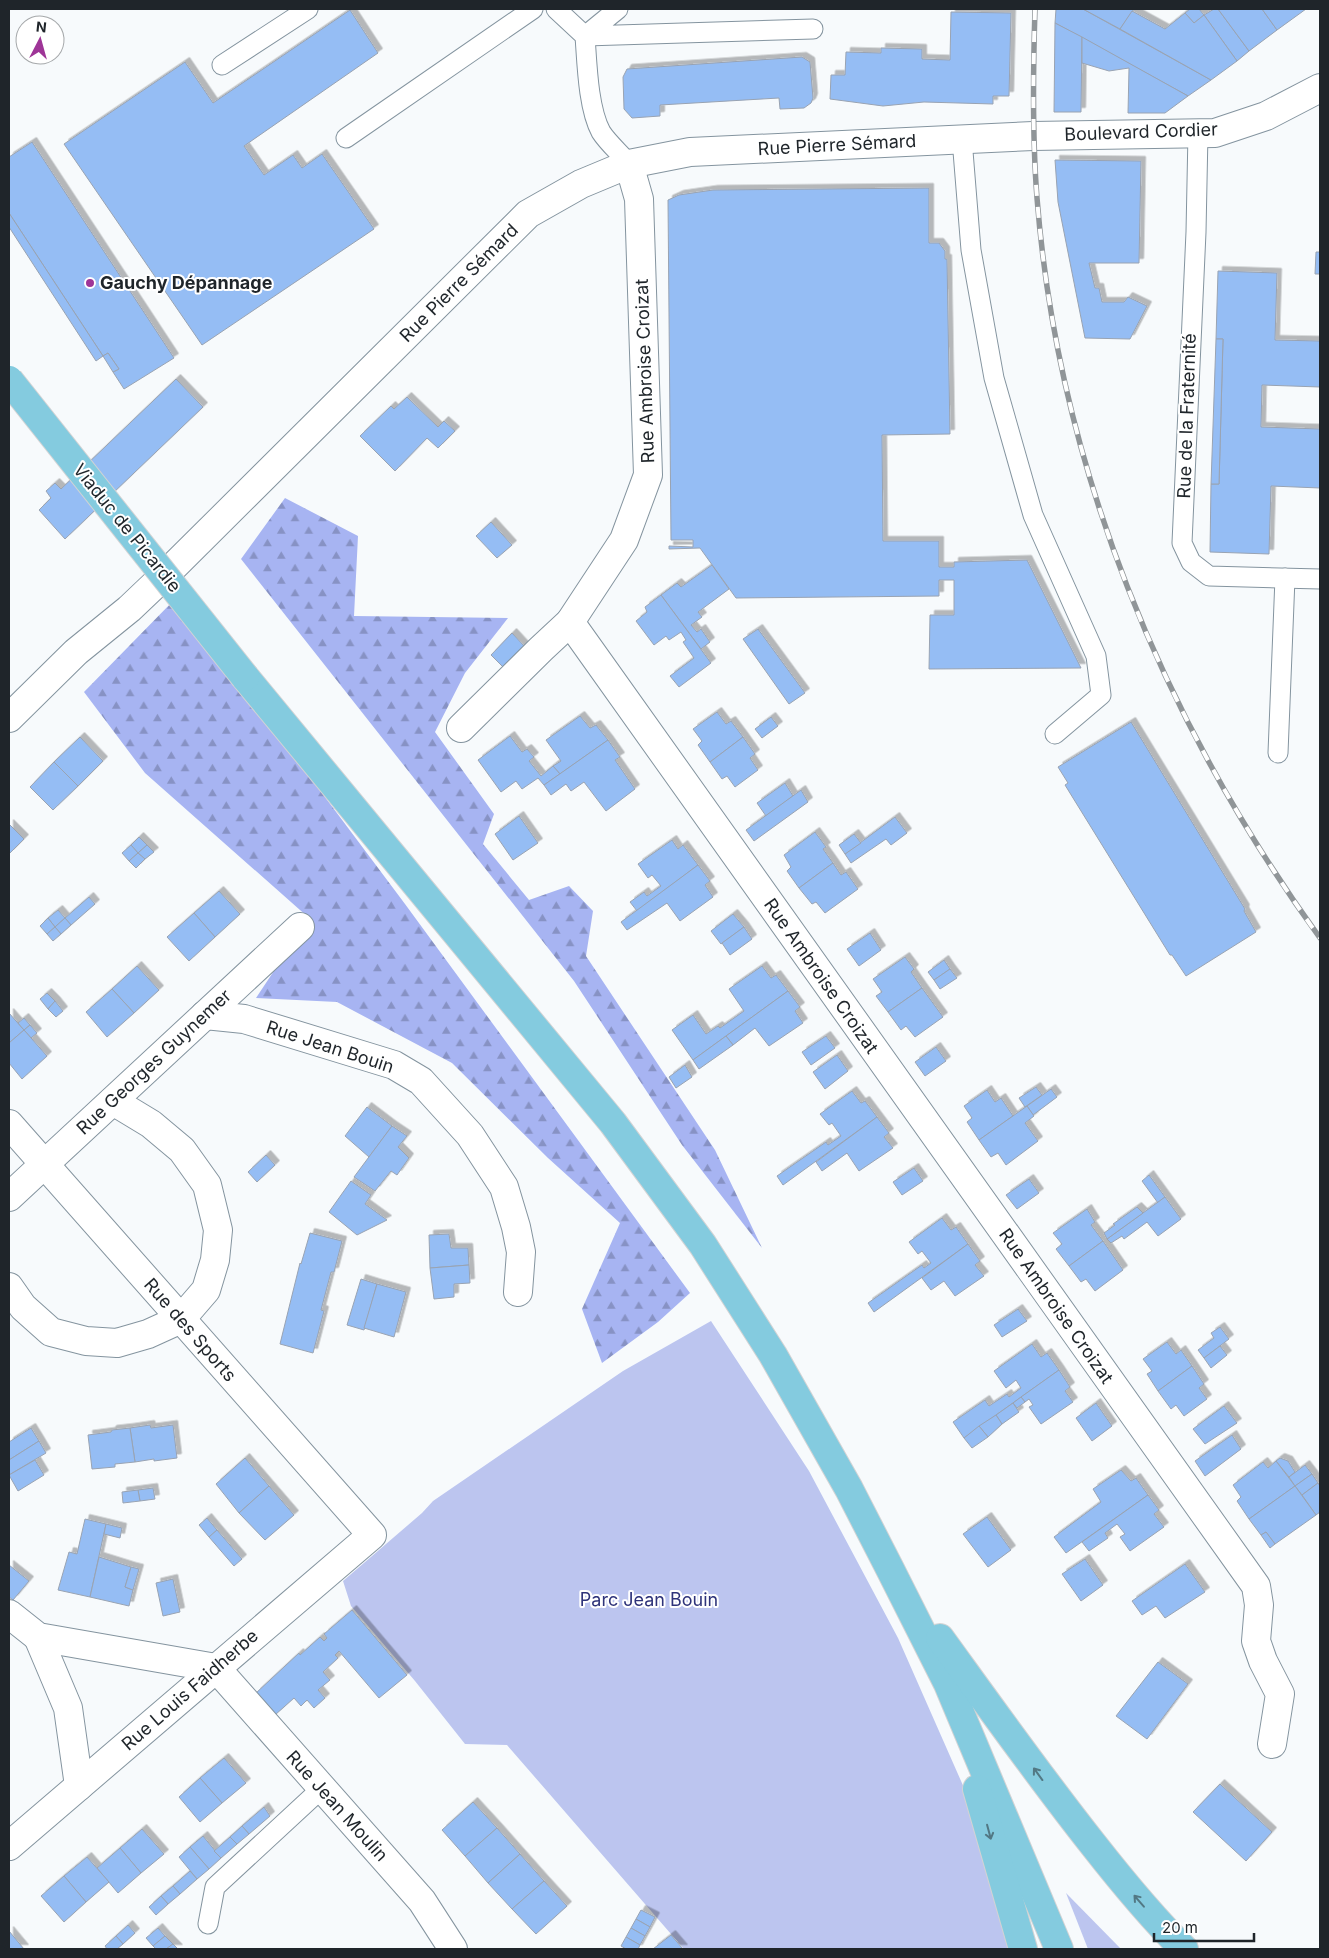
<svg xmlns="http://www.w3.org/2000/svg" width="1329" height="1958" viewBox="0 0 1329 1958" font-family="Inter,sans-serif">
	<defs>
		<pattern id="forest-firs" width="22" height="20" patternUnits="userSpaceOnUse" patternTransform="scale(1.25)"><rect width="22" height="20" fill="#a7b4f2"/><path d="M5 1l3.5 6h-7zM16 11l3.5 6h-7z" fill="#8792c4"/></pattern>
		<filter id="shadow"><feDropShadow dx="4.5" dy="-4.5" stdDeviation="0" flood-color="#0004"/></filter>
	</defs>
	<rect width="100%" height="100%" fill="#f7fafc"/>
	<g fill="#bcc5ef">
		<polygon points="711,1321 809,1471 898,1638 965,1790 1016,1949 684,1949 507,1745 465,1744 415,1681 351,1606 343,1581 422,1513 433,1501 623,1371"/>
		<polygon points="1066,1893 1121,1949 1088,1949"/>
	</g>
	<g fill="url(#forest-firs)">
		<polygon points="285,498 358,536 354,616 508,618 465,673 435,732 494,814 483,844 529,900 569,886 593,911 586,956 715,1150 762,1248 682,1145 574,981 241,559"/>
		<polygon points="176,598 405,904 690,1293 658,1322 602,1363 582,1309 620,1223 548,1158 452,1063 337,1002 256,998 309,918 145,773 84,692"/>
	</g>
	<g fill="#95bdf4" stroke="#99a3b2" filter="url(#shadow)">
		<polygon points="1056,9 1083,9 1211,80 1188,96 1055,23"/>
		<polygon points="1083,9 1134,9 1120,29"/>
		<polygon points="1190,9 1199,9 1204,15 1194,23 1185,13"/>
		<polygon points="1214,9 1218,9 1249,51 1237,61 1204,15"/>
		<polygon points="1218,9 1262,9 1277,30 1249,51"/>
		<polygon points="1262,9 1306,9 1277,30"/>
		<polygon points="350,10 378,53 244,146 264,175 293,155 302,168 322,154 374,229 202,345 64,144 185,62 213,103"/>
		<polygon points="1132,11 1165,29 1185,13 1194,23 1204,15 1237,61 1211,80 1120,29"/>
		<polygon points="951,12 1011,13 1009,96 993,96 993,104 924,102 883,106 830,99 831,75 845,75 846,52 881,53 881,48 922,49 922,59 950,60"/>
		<polygon points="1055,23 1082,37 1081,112 1054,112"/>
		<polygon points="1082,37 1188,96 1165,113 1128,113 1129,68 1109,71 1082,63"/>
		<polygon points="802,57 810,62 813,98 811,103 804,108 780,109 779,98 660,105 660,116 632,118 624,109 623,77 627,69"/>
		<polygon points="32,142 174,358 124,389 113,372 119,369 108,353 103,356 9,213 9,157"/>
		<polygon points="1055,160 1141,161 1139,263 1089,263 1095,288 1099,288 1102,302 1124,302 1128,297 1147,306 1130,339 1085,338 1058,202"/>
		<polygon points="929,188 929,243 939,243 945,251 945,259 947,259 950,434 882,435 883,541 939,541 939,567 954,567 954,562 1027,560 1081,668 929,669 930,615 954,615 954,580 939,580 939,596 736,598 700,548 669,549 669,546 693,547 693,540 671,540 668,200 679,195 713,190"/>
		<polygon points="9,213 103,356 96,361 9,227"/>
		<polygon points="1316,252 1320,252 1320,274 1315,274"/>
		<polygon points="1218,271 1277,273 1275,340 1320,341 1320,387 1262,385 1261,427 1320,429 1320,488 1271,486 1269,554 1210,552 1211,484 1219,484 1223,339 1216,339"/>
		<polygon points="1216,339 1223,339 1219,484 1211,484"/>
		<polygon points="108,353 119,369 113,372 103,356"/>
		<polygon points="176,379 203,407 65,539 39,510 51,498 46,491 55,483 61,489"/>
		<polygon points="407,397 438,427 444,421 455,431 438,448 427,438 395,471 360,436 391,406 394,409"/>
		<polygon points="491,522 512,545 497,558 476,536"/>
		<polygon points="712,565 729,589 698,612 702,617 691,625 697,632 701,629 710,642 701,649 661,595 677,583 681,587"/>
		<polygon points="661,595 711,663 679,687 670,676 694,658 683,642 686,640 681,632 669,640 666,636 654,645 636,621 647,612 645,607"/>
		<polygon points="758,629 805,693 789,704 743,639"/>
		<polygon points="512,633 526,648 505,669 491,655"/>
		<polygon points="717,712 726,724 731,721 743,737 710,762 698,745 702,741 693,729"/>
		<polygon points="580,716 590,728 596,725 608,740 560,774 553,766 561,761 546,740"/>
		<polygon points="771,717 778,726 762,738 755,729"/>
		<polygon points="1131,722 1245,909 1244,911 1256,932 1186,976 1172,955 1170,955 1065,785 1068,783 1058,767"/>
		<polygon points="510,736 522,752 527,749 534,757 529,761 541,776 553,766 560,774 544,785 538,778 522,789 516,781 501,792 478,760"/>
		<polygon points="80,737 103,761 78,786 54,762"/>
		<polygon points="743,737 755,754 750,758 758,770 735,787 727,776 722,779 710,762"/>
		<polygon points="608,740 620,757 615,760 635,789 606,811 584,782 571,791 566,784 551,795 544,785"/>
		<polygon points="54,762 78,786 53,810 30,787"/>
		<polygon points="785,783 793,796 766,816 757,803"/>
		<polygon points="801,790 808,802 754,841 746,830"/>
		<polygon points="519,816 538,843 513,860 495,834"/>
		<polygon points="895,817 907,833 891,845 886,839 851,863 845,854"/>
		<polygon points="9,824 24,839 9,854"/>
		<polygon points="815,832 826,847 823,849 833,863 799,888 787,871 791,867 784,855"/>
		<polygon points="854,834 861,843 845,854 839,845"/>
		<polygon points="139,837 147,845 138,853 131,845"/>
		<polygon points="672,840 678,849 683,845 698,865 637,911 630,902 644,892 647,896 661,886 652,875 648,878 638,864"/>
		<polygon points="131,845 138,853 129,861 122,853"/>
		<polygon points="147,845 154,852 145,859 138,853"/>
		<polygon points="138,853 145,859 136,868 129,861"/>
		<polygon points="833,863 841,875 846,872 858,889 825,913 816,902 812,904 799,888"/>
		<polygon points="698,865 710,881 705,885 713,897 680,921 667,903 627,930 621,922"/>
		<polygon points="219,891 240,914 215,937 194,913"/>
		<polygon points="89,897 95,904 71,925 65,918"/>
		<polygon points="58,910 65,918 55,927 48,918"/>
		<polygon points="194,913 215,937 189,961 167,937"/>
		<polygon points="733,914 744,927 721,944 711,931"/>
		<polygon points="48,918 55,927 47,934 40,926"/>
		<polygon points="65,918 71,925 61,934 55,927"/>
		<polygon points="55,927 61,934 53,941 47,934"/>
		<polygon points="744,927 752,939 730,955 722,943"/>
		<polygon points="870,933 881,950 859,966 847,949"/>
		<polygon points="905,957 914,969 911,972 922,988 888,1012 876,996 882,992 873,979"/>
		<polygon points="944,960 950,969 934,980 928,972"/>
		<polygon points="137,966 159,990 134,1013 112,989"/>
		<polygon points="762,966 771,978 776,975 788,991 693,1060 672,1030 693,1015 706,1034 718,1026 720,1028 744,1011 729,989"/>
		<polygon points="950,969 957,978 940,989 934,980"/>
		<polygon points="922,988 943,1017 915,1037 906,1026 901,1030 888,1012"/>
		<polygon points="112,989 134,1013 107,1037 86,1012"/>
		<polygon points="788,991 800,1007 795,1011 803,1023 769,1046 755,1028 733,1045 726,1036"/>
		<polygon points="47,993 55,1001 48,1009 40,999"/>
		<polygon points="55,1001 63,1011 56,1017 48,1009"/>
		<polygon points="9,1013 24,1030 9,1043"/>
		<polygon points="24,1018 30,1025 24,1030 18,1023"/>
		<polygon points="30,1025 37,1033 31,1038 24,1030"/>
		<polygon points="24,1030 47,1056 22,1079 9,1063 9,1043"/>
		<polygon points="726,1036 733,1045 699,1069 693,1060"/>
		<polygon points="826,1036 835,1048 811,1065 802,1052"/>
		<polygon points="936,1047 946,1061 925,1076 915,1062"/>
		<polygon points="837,1055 848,1071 825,1089 813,1072"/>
		<polygon points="685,1065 692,1077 676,1088 669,1077"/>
		<polygon points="1036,1087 1042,1095 1025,1107 1019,1098"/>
		<polygon points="1051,1089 1057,1097 1033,1115 1027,1106"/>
		<polygon points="987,1090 995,1102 1001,1098 1013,1116 979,1140 967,1122 972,1118 964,1106"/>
		<polygon points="852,1091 861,1103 865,1101 877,1117 783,1185 777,1176 826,1142 828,1145 841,1136 832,1123 829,1125 820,1114"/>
		<polygon points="1027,1106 1034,1116 1025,1123 1038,1141 1006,1165 998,1153 991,1157 979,1140"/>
		<polygon points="367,1107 392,1126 369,1157 345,1136"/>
		<polygon points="877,1117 889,1133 884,1137 893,1148 859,1171 847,1153 822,1171 816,1162"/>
		<polygon points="392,1126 407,1136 398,1147 409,1158 397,1175 391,1171 375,1191 354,1177"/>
		<polygon points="266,1155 275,1165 257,1182 248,1172"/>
		<polygon points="914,1168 923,1181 902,1195 893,1182"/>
		<polygon points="1149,1175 1165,1197 1158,1203 1142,1181"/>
		<polygon points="1029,1179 1039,1193 1017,1209 1006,1195"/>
		<polygon points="351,1181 371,1195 365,1204 387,1220 357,1235 329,1212"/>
		<polygon points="1165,1197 1181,1219 1158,1236 1147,1222 1124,1239 1122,1236 1111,1243 1107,1239"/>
		<polygon points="1137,1207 1143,1213 1107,1239 1104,1233 1115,1225 1113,1224"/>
		<polygon points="1087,1209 1095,1222 1091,1225 1103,1241 1069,1266 1056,1249 1062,1244 1053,1233"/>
		<polygon points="942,1218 951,1230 956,1227 968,1244 874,1312 868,1303 922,1265 924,1268 931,1263 922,1251 918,1254 909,1242"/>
		<polygon points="310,1233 342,1241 334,1272 331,1272 321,1310 324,1311 313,1353 280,1344 300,1263 301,1264"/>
		<polygon points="449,1234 451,1248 468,1248 469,1265 430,1268 429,1235"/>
		<polygon points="1103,1241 1123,1270 1095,1291 1086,1279 1081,1282 1069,1266"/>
		<polygon points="968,1244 980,1261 975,1265 984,1276 955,1296 944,1281 931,1290 922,1278"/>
		<polygon points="469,1265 470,1283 454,1284 454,1297 434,1299 430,1268"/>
		<polygon points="361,1279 377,1284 364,1330 347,1325"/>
		<polygon points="377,1284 406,1292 394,1337 364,1328"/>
		<polygon points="1018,1309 1027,1321 1002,1337 994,1325"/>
		<polygon points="1220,1327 1229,1339 1204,1358 1198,1350 1214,1338 1211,1333"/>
		<polygon points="1167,1342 1176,1354 1181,1350 1192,1366 1158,1391 1147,1374 1152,1371 1143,1359"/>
		<polygon points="1032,1344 1041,1357 1047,1353 1059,1370 964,1438 953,1422 985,1400 989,1406 1007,1394 1009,1397 1021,1388 1016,1380 1006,1388 994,1371"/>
		<polygon points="1220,1346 1227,1355 1211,1368 1204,1358"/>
		<polygon points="1192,1366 1204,1384 1199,1388 1207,1399 1184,1416 1176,1405 1171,1409 1158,1391"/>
		<polygon points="1059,1370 1070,1387 1065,1391 1073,1402 1041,1424 1029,1407 1033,1405 1029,1399 1025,1402 1021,1397"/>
		<polygon points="1021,1397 1025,1402 1017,1408 1013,1403"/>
		<polygon points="1013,1403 1019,1412 1002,1424 996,1415"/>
		<polygon points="1096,1403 1112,1426 1092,1441 1076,1418"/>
		<polygon points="1224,1406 1237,1423 1205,1444 1193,1429"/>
		<polygon points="996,1415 1002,1424 988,1437 979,1426"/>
		<polygon points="150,1425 151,1428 173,1425 177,1458 154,1461 154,1459 135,1462 130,1428"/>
		<polygon points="979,1426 988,1437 972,1448 964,1438"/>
		<polygon points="31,1428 39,1441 9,1460 9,1442"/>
		<polygon points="130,1428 135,1462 115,1464 115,1467 92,1469 88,1435 111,1432 112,1430"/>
		<polygon points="1232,1435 1241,1449 1205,1476 1195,1461"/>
		<polygon points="39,1441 46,1453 9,1475 9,1460"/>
		<polygon points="245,1458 269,1486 239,1513 216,1484"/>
		<polygon points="1280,1458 1288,1461 1295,1472 1289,1477 1276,1461"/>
		<polygon points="35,1460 44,1475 18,1491 9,1475"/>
		<polygon points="1276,1461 1295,1486 1249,1519 1237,1501 1241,1497 1233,1485 1263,1462 1268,1468"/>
		<polygon points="1305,1465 1312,1474 1295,1486 1289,1477"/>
		<polygon points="1121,1470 1131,1481 1136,1478 1148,1495 1066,1553 1054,1537 1101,1502 1093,1489"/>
		<polygon points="1312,1474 1318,1483 1302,1495 1295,1486"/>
		<polygon points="1318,1483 1320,1486 1320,1512 1316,1515 1302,1495"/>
		<polygon points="269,1486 294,1515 265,1540 239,1513"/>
		<polygon points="1295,1486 1316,1515 1275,1544 1266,1532 1261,1535 1249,1519"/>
		<polygon points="153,1488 155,1499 140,1501 138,1490"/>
		<polygon points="138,1490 140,1501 123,1503 122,1492"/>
		<polygon points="1148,1495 1159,1510 1154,1514 1164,1527 1130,1551 1120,1537 1125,1534 1117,1524 1105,1533 1108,1538 1089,1551 1082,1542"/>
		<polygon points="987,1517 1011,1550 988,1567 963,1534"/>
		<polygon points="207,1518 217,1530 209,1537 199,1525"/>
		<polygon points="85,1519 106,1524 90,1597 58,1590 69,1552 77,1554"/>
		<polygon points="106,1524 122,1528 120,1538 104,1534"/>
		<polygon points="217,1530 242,1559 234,1566 209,1537"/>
		<polygon points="1266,1532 1275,1544 1270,1548 1261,1535"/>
		<polygon points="99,1557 131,1567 125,1587 133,1590 129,1606 90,1597"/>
		<polygon points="1085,1559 1103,1585 1081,1601 1062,1574"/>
		<polygon points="1185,1564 1205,1592 1165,1618 1156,1606 1142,1615 1132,1601"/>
		<polygon points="9,1565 29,1581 13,1600 9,1597"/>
		<polygon points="131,1567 139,1569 133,1590 125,1587"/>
		<polygon points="173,1579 180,1612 163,1616 156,1583"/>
		<polygon points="352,1610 407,1675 379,1698 339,1651 335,1655 338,1658 323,1672 330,1680 318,1690 325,1698 314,1708 307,1700 301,1706 294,1698 275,1715 256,1693 299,1653 300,1655 320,1637 324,1641 327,1638 324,1634"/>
		<polygon points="1158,1662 1188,1684 1147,1739 1116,1716"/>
		<polygon points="224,1758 246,1783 222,1803 200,1778"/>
		<polygon points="200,1778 222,1803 200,1822 179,1797"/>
		<polygon points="1220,1784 1272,1832 1246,1861 1193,1812"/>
		<polygon points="473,1802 497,1828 465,1856 442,1830"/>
		<polygon points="264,1807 270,1816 249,1834 242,1826"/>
		<polygon points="242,1826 249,1834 237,1844 230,1837"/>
		<polygon points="497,1828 520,1854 488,1883 465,1856"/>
		<polygon points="142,1829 164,1854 141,1873 120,1848"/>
		<polygon points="203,1836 221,1858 209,1869 190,1847"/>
		<polygon points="230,1837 237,1844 221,1858 214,1851"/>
		<polygon points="190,1847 209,1869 197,1879 179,1857"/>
		<polygon points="120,1848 141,1873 118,1893 97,1868"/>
		<polygon points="520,1854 544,1881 512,1909 488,1883"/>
		<polygon points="87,1857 109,1882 86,1902 64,1876"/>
		<polygon points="190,1871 197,1879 180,1894 173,1886"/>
		<polygon points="64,1876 86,1902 64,1922 41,1896"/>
		<polygon points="544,1881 567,1906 536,1934 512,1909"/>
		<polygon points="173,1886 180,1894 168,1904 161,1896"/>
		<polygon points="161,1896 168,1904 156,1915 149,1907"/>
		<polygon points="641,1910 655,1917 650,1927 636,1919"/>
		<polygon points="636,1919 650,1927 645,1936 631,1928"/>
		<polygon points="128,1925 135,1933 123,1944 116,1936"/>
		<polygon points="158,1928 165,1936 153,1946 146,1938"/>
		<polygon points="631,1928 645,1936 640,1945 626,1937"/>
		<polygon points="9,1931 24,1949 9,1949"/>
		<polygon points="671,1935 683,1949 653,1949"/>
		<polygon points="116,1936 123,1944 117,1949 107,1949 105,1946"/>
		<polygon points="165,1936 173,1944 166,1949 156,1949 153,1946"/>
		<polygon points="626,1937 640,1945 638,1949 626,1949 621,1946"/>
		<polygon points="173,1944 178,1949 166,1949"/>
	</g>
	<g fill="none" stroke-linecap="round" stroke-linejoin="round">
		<defs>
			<g id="service">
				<path d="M556,9L585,36C587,63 588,108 601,132C608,143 621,154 629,164"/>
				<polyline points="618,9 585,36 813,29"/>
				<polyline points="222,65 308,9"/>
				<polyline points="1198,133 1196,232 1182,543 1191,562 1209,576 1320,579"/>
				<polyline points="346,138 533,9"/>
				<polyline points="962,139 971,250 994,378 1033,515 1096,656 1101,695 1055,734"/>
				<polyline points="1278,753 1285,578"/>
				<polyline points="208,1924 215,1887 321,1789"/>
			</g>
			<g id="minor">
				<polyline points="629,164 639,199 648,475 624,540 570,622 1256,1586 1259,1605 1256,1641 1263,1661 1280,1694 1272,1744"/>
				<polyline points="461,728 541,649 570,622"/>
				<polyline points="205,1015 244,1019 394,1065 421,1081 470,1135 504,1187 516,1227 521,1252 518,1292"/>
				<polyline points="9,1124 372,1535 9,1846"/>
				<polyline points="9,1197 300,927"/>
				<polyline points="9,1287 23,1307 51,1332 86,1341 117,1343 148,1334 181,1319 206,1290 215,1260 218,1230 207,1185 182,1150 151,1124 113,1101"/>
				<polyline points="9,1614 38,1637 216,1668 422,1901 453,1949"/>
				<polyline points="38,1637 68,1708 79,1786"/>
			</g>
			<polyline id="secondary" points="9,718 76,652 129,609 169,571 528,214 581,184 629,164 690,152 1033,136 1215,133 1266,116 1320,88"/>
			<g id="primary">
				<polyline points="245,677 613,1123 703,1245 773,1355 849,1489 890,1569 948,1684 1059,1949"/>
				<path d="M940,1638C990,1707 1039,1776 1092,1843C1121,1880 1151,1917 1184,1949"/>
				<polyline points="977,1789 1023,1949"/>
			</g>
		</defs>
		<use href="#service" stroke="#84949f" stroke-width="21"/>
		<use href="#minor" stroke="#84949f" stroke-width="30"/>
		<use href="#secondary" stroke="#84949f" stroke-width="30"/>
		<use href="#primary" stroke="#d2d3d4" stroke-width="30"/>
		<use href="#service" stroke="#fff" stroke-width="19"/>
		<use href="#minor" stroke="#fff" stroke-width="28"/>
		<use href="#secondary" stroke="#fff" stroke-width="28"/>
		<use href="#primary" stroke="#84cbdf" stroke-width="28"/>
		<defs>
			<path id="rail" d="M1035,9C1033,72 1032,135 1037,198C1058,466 1163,721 1320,938"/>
		</defs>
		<use href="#rail" stroke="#909598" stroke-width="5.5"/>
		<use href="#rail" stroke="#fff" stroke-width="4" stroke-dasharray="11" stroke-linecap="butt"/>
		<defs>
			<polyline id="primary-bridge" points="9,380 245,677"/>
		</defs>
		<use href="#primary-bridge" stroke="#d2d3d4" stroke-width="30" stroke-linecap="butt"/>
		<use href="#primary-bridge" stroke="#84cbdf" stroke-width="28"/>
	</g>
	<defs><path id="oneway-shaft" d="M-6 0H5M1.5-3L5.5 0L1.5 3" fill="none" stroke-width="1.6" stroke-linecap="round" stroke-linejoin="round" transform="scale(1.25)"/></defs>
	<g stroke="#527884">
		<use href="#oneway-shaft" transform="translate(1038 1774) rotate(-126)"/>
		<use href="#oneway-shaft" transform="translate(989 1832) rotate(75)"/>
		<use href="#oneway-shaft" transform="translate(1139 1901) rotate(-131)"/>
	</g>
	<circle fill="#9e3597" stroke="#fff" stroke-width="2" cx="90" cy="283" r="5"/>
	<g text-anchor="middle" stroke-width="4" stroke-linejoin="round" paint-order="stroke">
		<g font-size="18" fill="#1f252a" stroke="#fff">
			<text transform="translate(1141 132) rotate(-2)" y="6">Boulevard Cordier</text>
			<text transform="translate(837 145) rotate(-3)" y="6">Rue Pierre Sémard</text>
			<text transform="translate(459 283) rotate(-45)" y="6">Rue Pierre Sémard</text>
			<text transform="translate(645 371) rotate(-92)" y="6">Rue Ambroise Croizat</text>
			<text transform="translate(1187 416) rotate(-88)" y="6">Rue de la Fraternité</text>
			<text transform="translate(127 528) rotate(51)" y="6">Viaduc de Picardie</text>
			<text transform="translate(821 976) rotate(55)" y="6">Rue Ambroise Croizat</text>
			<text transform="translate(330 1047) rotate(18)" y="6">Rue Jean Bouin</text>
			<text transform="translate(154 1062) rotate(-43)" y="6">Rue Georges Guynemer</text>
			<text transform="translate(1056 1306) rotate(55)" y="6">Rue Ambroise Croizat</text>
			<text transform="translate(190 1330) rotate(49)" y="6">Rue des Sports</text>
			<text transform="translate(190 1690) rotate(-41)" y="6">Rue Louis Faidherbe</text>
			<text transform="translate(337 1806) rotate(48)" y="6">Rue Jean Moulin</text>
		</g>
		<g font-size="18" font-weight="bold" fill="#1f252a" stroke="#fff" text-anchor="start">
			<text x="100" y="289">Gauchy Dépannage</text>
		</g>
		<g font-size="18" fill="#2e337a" stroke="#fff">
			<text x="649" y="1606">Parc Jean Bouin</text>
		</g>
	</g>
	<rect width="1329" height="1958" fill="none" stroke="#1f252a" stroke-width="20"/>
	<g transform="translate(40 40) rotate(6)"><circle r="24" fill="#ffffff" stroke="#a5a8aa"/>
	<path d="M0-4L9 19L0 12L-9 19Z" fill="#9e3597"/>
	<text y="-8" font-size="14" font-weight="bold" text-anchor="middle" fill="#1f252a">N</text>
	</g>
	<path d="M1154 1933v8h100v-8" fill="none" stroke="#1f252a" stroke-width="2.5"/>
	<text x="1162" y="1933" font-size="15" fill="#1f252a" stroke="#ffffff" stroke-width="4" paint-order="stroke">20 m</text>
</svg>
